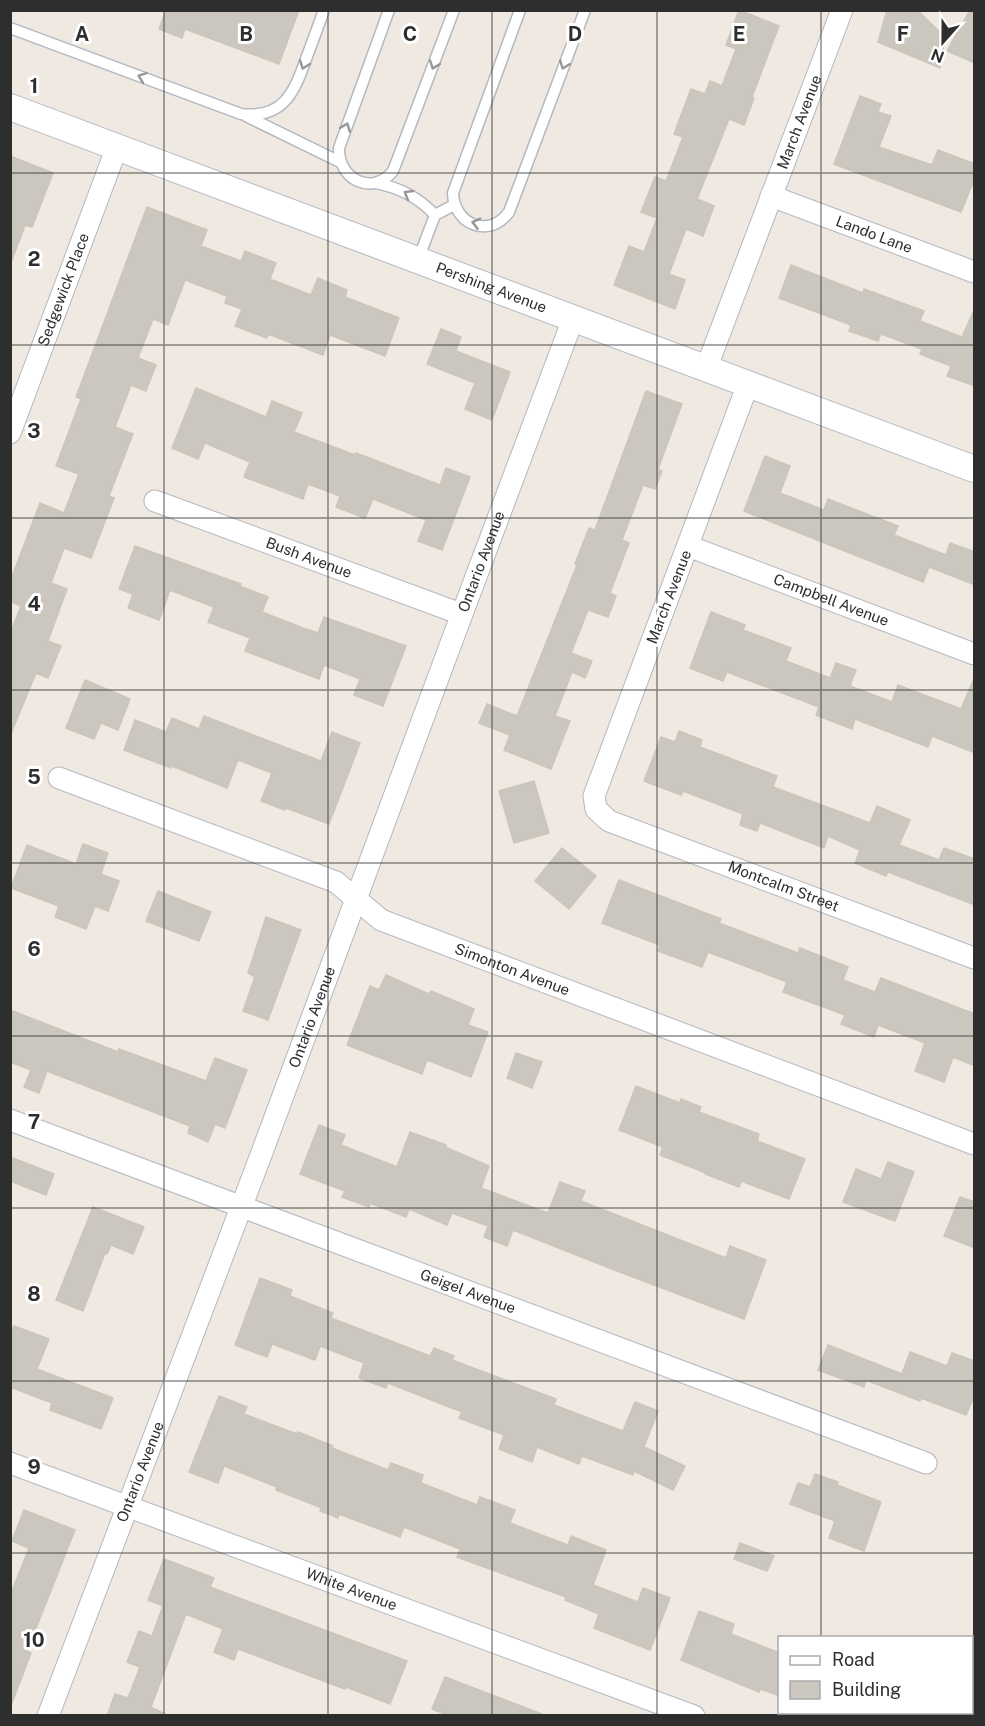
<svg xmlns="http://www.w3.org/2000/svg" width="985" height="1726" viewBox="0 0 985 1726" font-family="'Public Sans',sans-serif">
	<rect width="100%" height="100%" fill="#efe9e1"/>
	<g fill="#cbc7bf" stroke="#cbc5ba" stroke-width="1.5">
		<polygon points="166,10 299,10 279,64 185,29 182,38 159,29"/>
		<polygon points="739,10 779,26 752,97 754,98 744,125 729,119 697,199 714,206 703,236 686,229 669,274 685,280 675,309 614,285 629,246 644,252 657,218 641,212 655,177 666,181 683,137 674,134 691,89 705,94 710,81 722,86 736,49 726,45"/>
		<polygon points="887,10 917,10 945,37 940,68 878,42"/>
		<polygon points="970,10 975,10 975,63 947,51"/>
		<polygon points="860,96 881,104 878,112 891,116 879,147 932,165 938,150 975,164 975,177 961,212 834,164"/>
		<polygon points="10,156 53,173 32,227 25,225 12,260"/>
		<polygon points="147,207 207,230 201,246 241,261 245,251 276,263 270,279 311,295 318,278 347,290 345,297 399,318 385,356 330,335 323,355 268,334 267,338 235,326 242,309 225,303 227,296 185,280 168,325 153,319 138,358 156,365 146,391 131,385 115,427 133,434 109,496 114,498 91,558 64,548 51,583 67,589 48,641 61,646 48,678 36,673 10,736 10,634 21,606 10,601 10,582 40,503 64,513 79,474 56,466 81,399 76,397"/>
		<polygon points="791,265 863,293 864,289 924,311 920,321 962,337 975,308 975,386 947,376 951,366 920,354 922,349 881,334 878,341 849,331 851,325 779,298"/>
		<polygon points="441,329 461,337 456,351 510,372 492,420 465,409 475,383 427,364"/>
		<polygon points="196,388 266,417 272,401 302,413 294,432 355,455 356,453 440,485 446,468 470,477 442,550 418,541 426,520 373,499 365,518 336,507 340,496 308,484 303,499 244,477 250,462 205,443 198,459 172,448"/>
		<polygon points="646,391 682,404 658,469 662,471 655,489 643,485 622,540 629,543 610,593 616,596 608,617 588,610 571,653 592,661 585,678 572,672 555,716 570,721 551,769 504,750 510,735 479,723 487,704 517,716 577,565 575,564 589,528 595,530"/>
		<polygon points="765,456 790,466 780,493 824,510 828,499 898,526 894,535 946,555 950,543 975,552 975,585 929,567 923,582 744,511"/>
		<polygon points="135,546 241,584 240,586 268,597 262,612 303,628 318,633 324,617 406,646 383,706 354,695 360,679 324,665 319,679 245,651 250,638 208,622 214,607 170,590 159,620 128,608 133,594 119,589"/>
		<polygon points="711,612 745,625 743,630 791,648 786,661 830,678 836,663 856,670 850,686 892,702 898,685 961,709 975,676 975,753 932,736 928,747 855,719 852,729 816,715 819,707 727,672 723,681 690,668"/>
		<polygon points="85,680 130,699 118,730 101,723 94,739 66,728"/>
		<polygon points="204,716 321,761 332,732 360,743 329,824 286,808 285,810 261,801 272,773 238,760 227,788 172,766 171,768 124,750 135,720 166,732 172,718 199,729"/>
		<polygon points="679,731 702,740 700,747 777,776 773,787 870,823 877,806 910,820 899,845 939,860 944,848 975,859 975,905 888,872 886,876 855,863 860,850 828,836 824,848 760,823 757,831 740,825 743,814 683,791 681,795 644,781 661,737 675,742"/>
		<polygon points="534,781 549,833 514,843 499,791"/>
		<polygon points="83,844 108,853 101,874 119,881 108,911 95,906 86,929 55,917 59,906 11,888 27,845 76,864"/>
		<polygon points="562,848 596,876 569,909 535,881"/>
		<polygon points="619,880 721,919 719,923 798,953 800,948 848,967 843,980 875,992 881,978 975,1014 975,1066 953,1057 944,1082 915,1071 925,1043 878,1025 874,1037 841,1024 845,1015 783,992 787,982 708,952 702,967 658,951 660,945 602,923"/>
		<polygon points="158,891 211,912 199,941 146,921"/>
		<polygon points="266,917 301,930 268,1020 243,1011 255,977 248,973"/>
		<polygon points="386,975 429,994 431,991 474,1009 468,1025 488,1032 471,1077 427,1060 422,1074 347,1045 370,986 379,990"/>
		<polygon points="10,1010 118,1052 119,1049 206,1081 215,1058 247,1070 225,1128 215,1124 208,1142 188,1133 190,1126 47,1071 39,1093 24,1087 31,1070 10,1062"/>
		<polygon points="516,1053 542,1062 532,1088 507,1078"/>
		<polygon points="636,1086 680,1103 681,1099 701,1107 699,1112 759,1134 757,1141 805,1159 789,1199 741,1181 739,1187 705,1174 706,1173 660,1155 663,1147 619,1130"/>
		<polygon points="319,1125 345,1135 341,1145 397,1167 410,1132 446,1145 445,1147 489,1166 481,1188 548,1213 560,1182 585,1191 581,1201 726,1258 730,1246 766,1260 744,1319 617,1271 513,1230 507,1246 484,1237 488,1226 452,1213 447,1225 409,1209 406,1217 370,1203 369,1207 342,1197 345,1191 300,1174"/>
		<polygon points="10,1157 54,1174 46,1195 10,1181"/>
		<polygon points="888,1162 914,1172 895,1221 843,1202 856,1169 881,1179"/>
		<polygon points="960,1197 975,1202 975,1248 944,1236"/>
		<polygon points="93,1207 144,1227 133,1254 111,1245 107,1254 105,1253 83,1311 56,1300"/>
		<polygon points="260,1278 292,1290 290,1296 333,1313 331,1318 430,1356 434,1348 454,1356 452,1360 556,1399 554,1405 623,1431 635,1402 658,1411 644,1447 685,1466 673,1490 634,1471 633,1475 582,1456 579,1464 537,1447 532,1462 499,1449 504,1435 459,1418 462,1412 388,1383 386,1388 359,1378 364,1363 320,1346 315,1360 272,1344 267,1357 235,1345"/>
		<polygon points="14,1326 49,1339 37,1369 113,1398 101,1429 50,1410 52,1403 10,1387 10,1335"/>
		<polygon points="828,1345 902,1374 910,1352 947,1366 952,1353 975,1361 975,1394 966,1415 921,1398 920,1401 866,1380 864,1387 818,1370"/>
		<polygon points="219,1396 247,1407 244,1414 297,1434 298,1432 333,1446 332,1448 388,1470 391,1463 423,1475 421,1483 477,1505 480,1497 515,1510 510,1523 568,1545 571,1536 606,1550 593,1585 638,1602 643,1588 670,1598 650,1650 594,1628 599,1614 565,1600 566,1597 457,1557 460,1549 404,1527 400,1537 339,1514 338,1518 320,1511 322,1508 276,1490 277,1487 224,1466 218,1483 189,1472"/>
		<polygon points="815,1474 838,1482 837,1485 881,1502 864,1551 829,1538 835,1521 790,1504 798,1483 810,1487"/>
		<polygon points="24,1510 75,1530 27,1651 31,1653 12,1703 10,1596 29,1548 12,1541"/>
		<polygon points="740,1543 774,1556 767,1571 734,1559"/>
		<polygon points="164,1559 214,1578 210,1587 407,1661 390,1704 346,1687 345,1689 238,1649 234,1660 214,1652 223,1629 186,1614 151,1707 168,1716 107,1716 115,1694 128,1698 140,1667 127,1662 139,1631 152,1636 163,1606 148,1600"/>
		<polygon points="699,1611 734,1624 731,1634 780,1653 780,1696 760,1689 759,1692 681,1660"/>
		<polygon points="445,1677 542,1714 542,1716 450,1716 432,1709"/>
	</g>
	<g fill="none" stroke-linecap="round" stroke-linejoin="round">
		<defs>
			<g id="service">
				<path d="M389,10L339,148C338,179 372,197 393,171L454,10"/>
				<path d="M520,10L453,193C454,225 490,239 509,212L585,10"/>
				<path d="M10,28L241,114C283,119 294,93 306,59C312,43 318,27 324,10"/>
				<polyline points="246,116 340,162"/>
				<path d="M376,183C400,188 418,197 435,215"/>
				<polyline points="418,260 435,215 454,205"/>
			</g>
			<g id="minor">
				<path id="s1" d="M771,196L974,272"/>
				<path id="s2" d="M706,369L842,10"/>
				<path id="s3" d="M748,384L594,796L596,809L609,821L974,958"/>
				<path id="s4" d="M10,433L117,147"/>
				<path id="s5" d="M155,501L461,614"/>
				<path id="s6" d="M688,546L974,654"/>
				<path id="s7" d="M59,778L336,882L381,920L974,1144"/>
				<path id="s8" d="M10,1120L926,1463"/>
				<path id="s9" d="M10,1463L694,1716"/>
				<path id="s10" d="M48,1716C118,1528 191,1342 261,1155C365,876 467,597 573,319"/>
			</g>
			<g id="tertiary">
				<path id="s11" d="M10,107L974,469"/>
			</g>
		</defs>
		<use href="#service" stroke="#b4b7c1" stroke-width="13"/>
		<use href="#minor" stroke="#b4b7c1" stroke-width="23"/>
		<use href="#tertiary" stroke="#b4b7c1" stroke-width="28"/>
		<use href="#service" stroke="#fff" stroke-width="10"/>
		<use href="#minor" stroke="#fff" stroke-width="21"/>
		<use href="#tertiary" stroke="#fff" stroke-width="26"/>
	</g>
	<defs><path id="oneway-chevron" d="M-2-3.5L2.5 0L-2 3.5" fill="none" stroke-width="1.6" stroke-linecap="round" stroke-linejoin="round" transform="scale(1.5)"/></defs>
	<g stroke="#969696">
		<use href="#oneway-chevron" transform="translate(304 65) rotate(110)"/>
		<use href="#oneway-chevron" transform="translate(434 65) rotate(110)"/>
		<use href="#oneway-chevron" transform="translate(564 65) rotate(111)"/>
		<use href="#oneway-chevron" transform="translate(142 77) rotate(-160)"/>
		<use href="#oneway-chevron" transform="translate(346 127) rotate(-69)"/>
		<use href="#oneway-chevron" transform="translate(408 194) rotate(-150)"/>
		<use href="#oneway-chevron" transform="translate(476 223) rotate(-165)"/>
	</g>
	<path fill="none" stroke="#2e2e2e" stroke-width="1.5" stroke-opacity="0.55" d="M164,10V1716M328,10V1716M492,10V1716M657,10V1716M821,10V1638M10,173H974M10,345H974M10,518H974M10,690H974M10,863H974M10,1036H974M10,1208H974M10,1381H974M10,1553H974M821,1712V1716"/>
	<g text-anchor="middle" stroke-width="6" stroke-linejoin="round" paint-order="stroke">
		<g font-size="15" fill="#2e2e2e" stroke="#fff">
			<text dy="5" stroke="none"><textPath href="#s2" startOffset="264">March Avenue</textPath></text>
			<text dy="5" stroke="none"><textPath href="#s1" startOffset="110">Lando Lane</textPath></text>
			<text dy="5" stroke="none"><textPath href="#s11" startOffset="514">Pershing Avenue</textPath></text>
			<text dy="5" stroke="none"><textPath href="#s4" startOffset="153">Sedgewick Place</textPath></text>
			<text dy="5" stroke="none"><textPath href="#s5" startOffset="164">Bush Avenue</textPath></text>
			<text dy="5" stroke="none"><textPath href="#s10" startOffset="1233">Ontario Avenue</textPath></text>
			<text transform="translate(669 597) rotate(-69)" y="5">March Avenue</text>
			<text dy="5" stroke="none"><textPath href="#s6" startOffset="153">Campbell Avenue</textPath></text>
			<text dy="5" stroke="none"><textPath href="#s3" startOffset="657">Montcalm Street</textPath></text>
			<text dy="5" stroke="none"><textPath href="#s7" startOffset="495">Simonton Avenue</textPath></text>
			<text dy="5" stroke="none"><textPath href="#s10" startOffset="747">Ontario Avenue</textPath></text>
			<text dy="5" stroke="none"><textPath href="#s8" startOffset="489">Geigel Avenue</textPath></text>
			<text dy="5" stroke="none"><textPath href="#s10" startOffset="261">Ontario Avenue</textPath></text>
			<text dy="5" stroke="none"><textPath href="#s9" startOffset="364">White Avenue</textPath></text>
		</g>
	</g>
	<g font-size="20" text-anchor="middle" font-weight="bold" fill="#2e2e2e" stroke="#fff" stroke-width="6" stroke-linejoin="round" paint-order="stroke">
		<text x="82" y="41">A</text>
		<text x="246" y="41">B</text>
		<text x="410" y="41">C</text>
		<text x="575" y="41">D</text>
		<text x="739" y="41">E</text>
		<text x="903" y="41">F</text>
		<text x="34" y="93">1</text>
		<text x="34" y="266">2</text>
		<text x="34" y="438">3</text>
		<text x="34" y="611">4</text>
		<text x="34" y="784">5</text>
		<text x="34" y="956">6</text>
		<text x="34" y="1129">7</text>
		<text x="34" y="1301">8</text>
		<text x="34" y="1474">9</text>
		<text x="34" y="1647">10</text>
	</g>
	<rect width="985" height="1726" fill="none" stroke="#2e2e2e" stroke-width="24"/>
	<rect x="778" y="1636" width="195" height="78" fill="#ffffff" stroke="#ababab" stroke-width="1.5"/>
	<rect x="790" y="1656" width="30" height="9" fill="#ffffff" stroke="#ababab" stroke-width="1.5"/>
	<text x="832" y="1666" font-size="18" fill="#2e2e2e">Road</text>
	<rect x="790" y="1681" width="30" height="18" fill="#cbc7bf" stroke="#ababab" stroke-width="1.5"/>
	<text x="832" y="1696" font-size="18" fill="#2e2e2e">Building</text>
	<g transform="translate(943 42) rotate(201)" stroke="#ffffff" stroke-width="4.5" paint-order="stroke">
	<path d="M0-4.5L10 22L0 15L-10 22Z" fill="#2e2e2e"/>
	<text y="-9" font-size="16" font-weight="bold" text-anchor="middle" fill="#2e2e2e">N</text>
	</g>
</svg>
